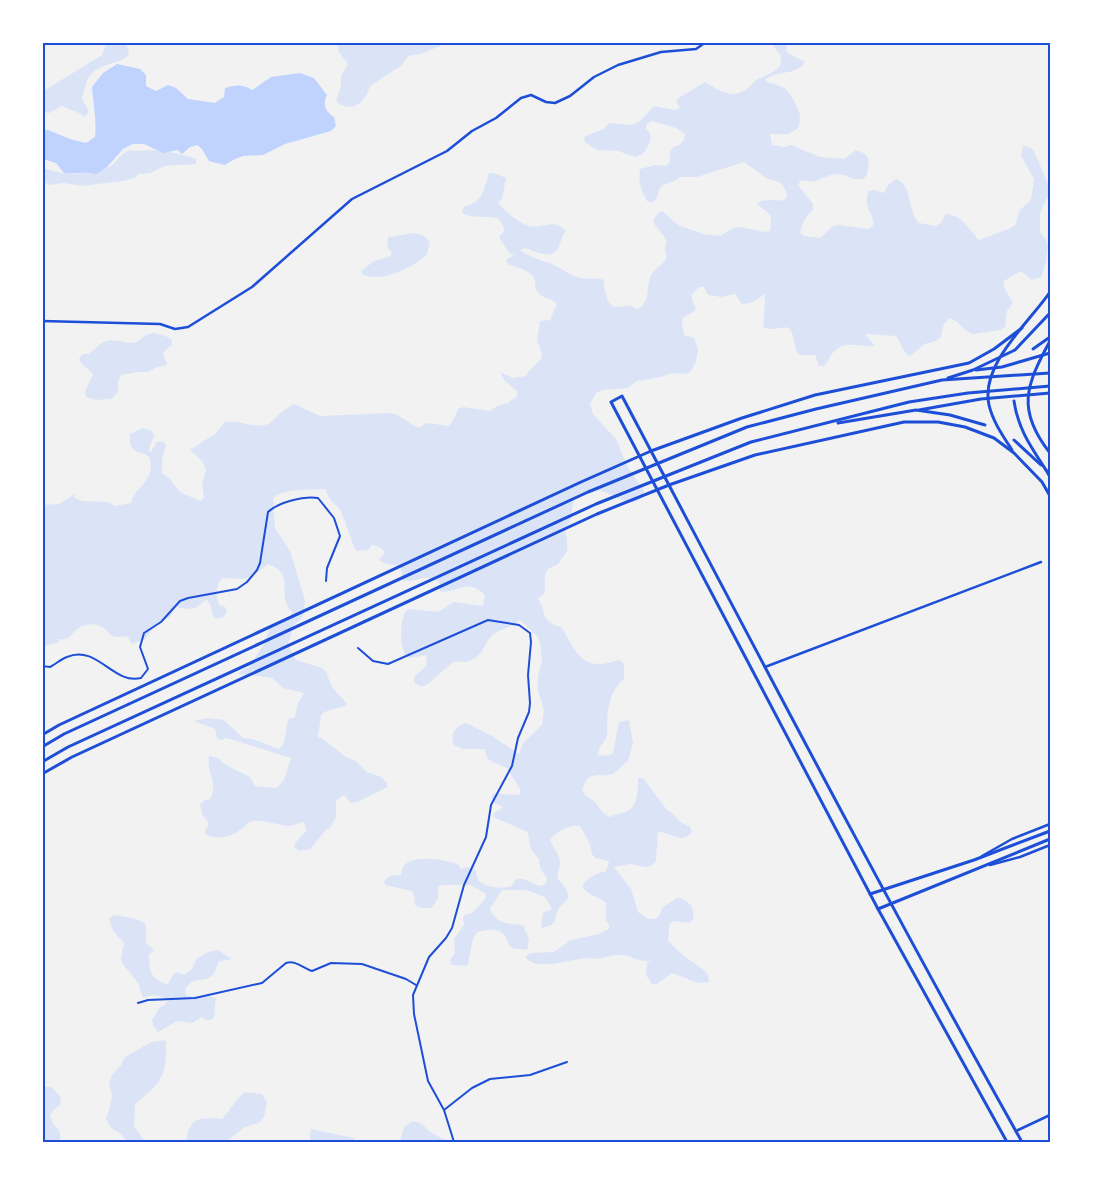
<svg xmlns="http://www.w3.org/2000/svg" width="1093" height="1185" viewBox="0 0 1093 1185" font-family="Mulish,sans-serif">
	<rect width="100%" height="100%" fill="#f2f2f2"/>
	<g fill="#dbe4f7">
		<path d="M107,43H125L128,48L129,54C125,59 122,60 116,62C90,70 89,72 82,98L89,112L83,118L81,114L62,106L49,113L44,112L42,95L45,90L102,55Z"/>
		<path d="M337,43V42L448,43L420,54L408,56L402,65L370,86C366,102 351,115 336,101L341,86V76L348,64L339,52Z"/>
		<path d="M771,43H793L787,45L786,52L805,62C795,77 777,69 765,80C771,85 778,84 784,88C789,91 800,109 800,116C800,120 799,124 798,128L789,134H770L772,145L784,147L791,145L820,157L844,159L856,150L865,154L869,160L867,175L863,179H853L845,175L833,174L813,182L801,180L798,185L813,204V210C805,217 802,223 800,233L804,236L820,238L833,226L838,225L869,229L873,226C875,212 861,207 869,191L874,190L884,193L888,185L896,179C913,184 907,211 919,223L936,226L941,223L946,214C963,215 969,230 979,240L1011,228L1015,225L1020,210L1031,200L1034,179L1021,156L1023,146C1029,146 1032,148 1035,153L1050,189L1049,194L1040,213V232L1046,240L1048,246L1046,263L1041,277L1032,280L1021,271L1004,281V287L1013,303L1007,311L1005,327L1000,330L973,334C962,331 960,320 949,318L943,326L941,337C932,345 928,341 922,346C918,349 915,353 909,356C901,351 902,343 896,336L865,334L875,346C861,348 847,340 836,350C830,354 829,361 824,366H819L815,355H799C792,345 796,337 789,328C780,326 773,332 763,327L765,302L764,293C759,300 752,304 742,304L735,294L721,297L708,295L704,287H699L691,295L696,310L683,318L682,324L684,335L694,338L698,349L696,362L690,372L685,374L672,373L661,377L637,381L628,388L602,390L596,393L590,404L593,414L616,439L628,467L644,491C638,515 615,495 602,491C593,489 583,496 575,499C570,509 573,522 565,530L567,540V551L558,564L548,569L545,574V590L543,595L538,598C547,614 540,621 561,627C572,642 577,665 600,664C606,664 613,661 620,660L624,664V679C611,689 608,706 607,722C607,727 608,733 606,738C602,746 599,744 598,755L608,756L613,753L619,722L629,720L633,743L628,761L613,774C597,778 589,769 582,790C585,797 589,797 594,801C600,807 602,815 611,817C616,813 620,814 626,812C638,807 638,789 638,778H643L667,810L672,813L680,822L690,827L692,832C681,846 671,831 658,832L656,861L651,866L646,867L630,864L614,867L631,889L638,912L648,919H654L659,916L663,907L677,898C689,899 695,908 693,920L689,923L674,921L670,923L668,941L684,956L704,970L708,975L709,982L698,983L672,973L657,984H652L646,975L647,963L651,961C639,962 632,956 621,955C614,954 609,957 602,958C596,960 587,957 580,959C565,961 536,971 525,957L530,953L554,952L571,940L599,934L609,929V924L606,921V903C599,896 587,896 582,886C589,876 595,874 606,871L609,862L605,860L595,858L592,854L590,844L580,826C569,824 556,832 550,840C559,859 563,855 557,878C560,882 565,886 567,891C571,900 563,902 559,908C554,918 558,926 541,928L543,913L552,909L545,897L526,890H502L490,909C497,925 507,923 523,925L529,939L527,950L512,948C508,944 508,941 505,936C499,927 486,930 477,932C469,944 472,954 467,966L452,965L450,960L455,953L454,939L464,925L463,917L466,914H471L486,898L485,893L470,885H442L438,887V898L432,908H421L415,905L414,895L412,891L385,885L384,881L390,876L401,875C402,872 402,869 403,867C411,853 445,860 458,864L461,869C467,866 470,867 476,871C476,875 477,879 480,882C487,888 504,889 512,886C518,870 531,885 542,886L546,883L547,879L540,868L539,859L532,851L530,846L528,832L493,817L494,813L503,807L495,803L491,798L493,794C502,793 512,796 520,794V789L507,768L493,762L488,759L484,749H463L454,745C449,735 456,725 466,723L492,736L519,754L523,743L542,725L544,710L538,691V676L542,661L540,642L538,637L520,620C513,626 503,628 495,633C483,641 487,654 469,661C464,663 458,661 453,662L428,684C422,687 419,687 414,682V677L426,666L427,655L410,658L405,656C400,644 399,623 406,611L410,609L438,612L454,602L483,606L485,595C467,576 456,595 440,591L439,582C427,572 416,583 403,581L400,566L384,563L379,560L385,552L381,548L372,545L368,550L357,551L354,547L341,511L329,498L325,489C311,490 284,488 273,498L275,528L290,551L305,600L303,617L294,625L288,645L296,660L322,668L326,672L332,687L347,704C339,710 328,708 321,715L318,737L323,739L346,757L356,761L367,772L381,777L386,782L388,787L357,802L351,803L344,795L336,801V817L330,828L326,830L310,849L299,851L294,847L296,842L306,831L305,825L303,822C298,823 293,826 288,826C276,825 265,820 253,821C248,822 247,825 244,827C234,836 216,842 204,833L209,824L202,814L200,804L205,800L210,799C219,779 206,775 209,756L218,758L226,765L250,777L255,786L277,788L284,780L291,758L230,739L226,738L221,740L217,738L215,729L194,721L208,718L224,720L243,738L253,739L279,749C288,741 284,729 289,719L295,717L298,703L304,693L283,688L272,678L267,677L238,674L242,670L251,666L252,662L265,643L269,629C278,624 289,624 292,612C275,595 297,574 268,564L251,577L242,579L222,578C216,586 215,596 219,605L225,607L227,612L223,617L217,619L213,616L211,607L207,599L195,608L185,609L176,607L171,616L156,625L145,639L132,644L127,636L116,637L110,635C103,623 86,620 75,631C70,636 67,641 58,639L59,642L44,646L42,505L59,504L77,493L74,497C85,506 103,497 115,506L131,503C135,487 150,484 151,466C151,460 150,456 144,454C132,450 129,448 130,434L143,428L152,431L154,435L149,449L150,453L157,442L163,441L166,445L162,460V473L170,479L180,492L200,501L204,498L202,484L206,470L202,461L190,450L216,433L225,422C238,419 252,428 265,425C273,423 277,415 284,410C287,408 291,406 294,404L320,416L391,413C403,416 407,423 419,428L427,423L449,426L455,417L458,409L463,407L490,411L497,406L508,403L517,396V391L505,381L500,372L513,378L526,376L529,371L541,359L542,354L537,340L540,321L550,320L557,304C548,295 540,301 535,286C538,271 519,269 508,264L506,260L514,255L510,254C507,248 501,242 499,236L504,232V228L499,219C488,215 471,219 462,213L463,207C484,202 483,191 489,173H494L506,178L502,199L498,202C504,211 518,222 529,226C543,230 553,217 566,231C561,237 561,243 557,250C551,259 533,251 525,248L520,250C530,256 538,260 549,263C559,266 570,276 581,278C589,280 596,277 604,280C604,288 606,307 617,307C626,308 628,302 636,309C651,304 646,289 650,278C653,268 664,266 667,256C664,251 664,248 667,242C664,234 656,229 653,221L658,213L662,211L678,225L703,234L720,236L733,228L739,227L765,232L770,231C773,212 770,215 757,204C765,197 774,202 784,200L787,196L786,191L781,183L766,178L744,162L697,177H680C674,183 663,183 661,187C657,193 659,198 652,203L647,201C641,189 638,184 640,169L655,165L666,166L670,162V152L673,147L679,145L684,140L685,134L676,128L652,121L647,124L646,129L650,133L651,139L646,150L641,155L635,157L618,151L598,150L592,147L584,141L585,136L604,129L609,123L632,125L640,121L654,106L675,110L680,108L677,104V99L705,82C719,90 731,101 748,88C752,85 755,80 760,78C768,74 774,73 780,66L781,56Z"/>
		<path d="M130,150C137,152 143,150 149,150C164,150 183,154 196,159V164L165,166L150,173L139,174L134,178L123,181L81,186L64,183L49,185L43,181V168C62,175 89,176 109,167C118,163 117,155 130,150Z"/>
		<path d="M414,233L424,236L430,242C429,245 428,251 427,254C420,264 390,277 378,277C373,277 367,276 363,275L361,271L374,261L391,256V251L387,248L388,237Z"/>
		<path d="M154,333L168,337L172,340V345L163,353L167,365L157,367L148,372H138L121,375L118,381V392L111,399L96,400L86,397L85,392L93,374L81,363L79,358L83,354H89C101,343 104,338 121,341C125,342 129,343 133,343C141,342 142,334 154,333Z"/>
		<path d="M114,915L136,919L146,924V943L154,950L149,955C149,971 151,980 168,984L173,974L178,972L184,975L192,969L196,959L208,952L218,950L232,959L218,962C212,991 197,970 185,989L186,995C196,999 203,993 216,998L214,1016L211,1020H206L202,1017L192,1023L177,1021L158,1032L153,1025L152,1020L160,1007L165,1005L168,1000C161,995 150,994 143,998L138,983L122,963L121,958L124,943L113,931L109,918Z"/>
		<path d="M166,1040C167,1075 163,1082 135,1104L134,1126L145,1142H126C122,1128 111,1135 106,1118L109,1111L112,1097L109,1083L112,1075L121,1065L125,1057L151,1042Z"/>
		<polygon points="42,1086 52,1087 61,1098 60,1105 53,1110 50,1116 53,1124 59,1130 61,1138 57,1142 43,1142"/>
		<path d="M245,1092L262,1094L267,1102L264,1117L259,1123L245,1127L226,1142H211L210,1141L208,1142H186C190,1117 198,1117 222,1119C231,1110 235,1099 245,1092Z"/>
		<polygon points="413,1121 422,1124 430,1132 449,1142 400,1142 404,1127"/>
		<polygon points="311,1129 354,1138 354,1142 312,1142 310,1139"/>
	</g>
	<path fill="#bfd3fe" d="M117,64L140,69L146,75V86L156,91L168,85L176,88L188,99L215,103L224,97L225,88C236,85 242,84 252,90L271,77L300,73L314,78L327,95C322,105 326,112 334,117L336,126L331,131L285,144L263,155L243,156L233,160L225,165L209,161L202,149L197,145L190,147L182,154L178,150L163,153L144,144H133L123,149L106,168L96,174C85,171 75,174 64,173L56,163L43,159V130H48L70,139L86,143L95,137C97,121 93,103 92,87L103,73Z"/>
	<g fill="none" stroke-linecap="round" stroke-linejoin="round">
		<g stroke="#1d4ed8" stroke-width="2">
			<polyline points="358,648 373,661 388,664 488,620 519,625 530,633 531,642 528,675 530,703 529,712 518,738 512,766 491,805 486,837 464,885 452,928 446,938 429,957 413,995 414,1014 428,1081 444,1110"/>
			<path d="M42,666L50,667C56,664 61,659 67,657C97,644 113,685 141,678L148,669L140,647L144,633L161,622L180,601L188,598L237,589L247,582L257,570L260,563L268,512C279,502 303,496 318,498L334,518L340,536L327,568L326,581"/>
			<path d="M138,1003L148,1000L195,998L262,983L286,963C296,960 303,968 312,971L331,963L362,964L406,979L416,985"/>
			<polyline points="454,1142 444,1110 472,1088 490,1079 530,1075 567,1062"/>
		</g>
		<g stroke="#1d4ed8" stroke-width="2.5">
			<polyline points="42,321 160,324 175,329 188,327 252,287 352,199 447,151 472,131 496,118 521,98 531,95 546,102 555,103 570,96 594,77 618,65 661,52 696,49 706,42"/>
			<polyline points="765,667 1041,562"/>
			<polyline points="982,856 1012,839 1050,824"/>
			<polyline points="990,865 1020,857 1050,845"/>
			<polyline points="1016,1131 1050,1115"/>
		</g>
		<g stroke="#1d4ed8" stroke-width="3">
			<path d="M1012,450C1003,436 993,422 989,405C980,364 1029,323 1050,292"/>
			<polyline points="42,735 59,725 581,482 651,451 742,418 815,395 969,363 994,349 1022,328"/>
			<polyline points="42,774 72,757 597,514 669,485 755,455 904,422 938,422 965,427 994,438 1014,453 1042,482 1050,496"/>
		</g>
		<g stroke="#1d4ed8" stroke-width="3">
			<polyline points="870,894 974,860 1050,831"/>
			<polyline points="878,909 1050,839"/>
			<path d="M1007,1142L878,909L611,402L622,396C754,646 884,896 1022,1142"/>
		</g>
		<g stroke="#1d4ed8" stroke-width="3">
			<path d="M1050,341C1026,385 1016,410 1050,453"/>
			<polyline points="1033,349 1050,337"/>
			<polyline points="976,370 1002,367 1050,353"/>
			<polyline points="948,378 973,370 1015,350 1050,313"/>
			<path d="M1014,401C1018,429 1031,447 1046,470"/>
			<polyline points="919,410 981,399 1050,393"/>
			<polyline points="838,423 916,410 950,415 985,425"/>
			<polyline points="1014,440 1041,465"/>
			<polyline points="1046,470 1050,477"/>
			<polyline points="42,747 64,734 588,492 747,427 816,409 942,380 1050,373"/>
			<polyline points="42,762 68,747 596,504 751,442 909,402 968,393 1050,386"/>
		</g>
	</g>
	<rect width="1093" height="1185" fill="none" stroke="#ffffff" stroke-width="88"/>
	<rect x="44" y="44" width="1005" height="1097" fill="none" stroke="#1d4ed8" stroke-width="2"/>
</svg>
